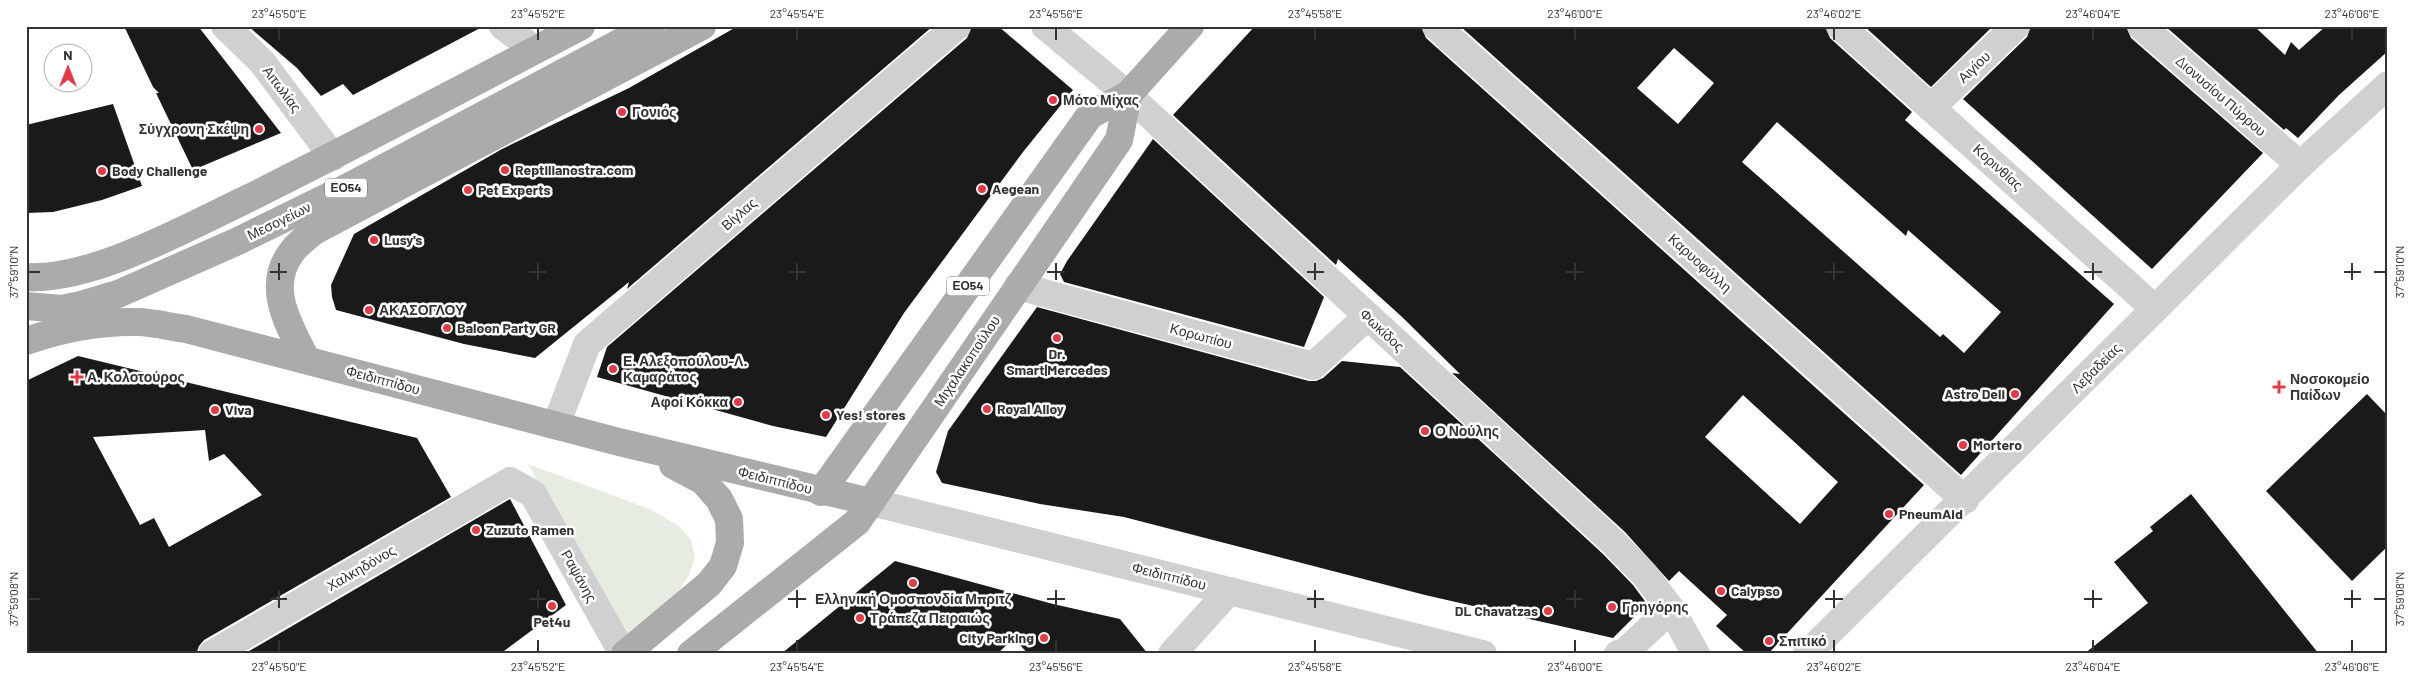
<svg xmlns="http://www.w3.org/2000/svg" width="2414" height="680" viewBox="0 0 2414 680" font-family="Barlow,sans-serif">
	<rect width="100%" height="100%" fill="#fff"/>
	<polygon fill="#e6ecdf" points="528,464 652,510 680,527 691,540 695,557 689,575 677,594 625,635"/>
	<g fill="#1a1a1a" fill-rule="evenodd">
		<polygon points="124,26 198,26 281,133 193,170 156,93 159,93 153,87"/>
		<polygon points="248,26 484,26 353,95 343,84 321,96 297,68"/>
		<polygon points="738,26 933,26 627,289 629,282 535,358 464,344 336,310 332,297 331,285 354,234 502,149 629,88"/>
		<polygon points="972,26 998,26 1073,90 1023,152 904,313 826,437 773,426 597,377 607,347 967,38"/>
		<path d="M1255,26H1421L1426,38L1924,485L1768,654H1747L1716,626L1727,615L1679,571L1669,581L1625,532L1452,373L1460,374L1401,316L1338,259L1336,265L1173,115ZM1743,395L1838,482L1800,524L1705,437Z"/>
		<path d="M1460,26H1825L1830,38L1912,112L1905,120L2114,304L1961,475ZM1674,48L1714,83L1678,124L1637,88ZM1777,122L1906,236L1908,230L2001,312L1964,353L1943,334L1940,337L1742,162Z"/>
		<polygon points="1864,26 1993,26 1931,87"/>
		<polygon points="2031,26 2126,26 2131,38 2263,153 2152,269 1963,99 2027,37"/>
		<polygon points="2165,26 2254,26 2285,55 2291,42 2299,50 2326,26 2388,26 2388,51 2339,95 2298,138 2286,128 2284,130"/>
		<polygon points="113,104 142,186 102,200 53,212 26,213 26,125"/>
		<polygon points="1153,139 1324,297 1304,347 1064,282 1060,274 1067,261"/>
		<polygon points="1037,307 1309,381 1316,381 1323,378 1342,361 1400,367 1603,554 1633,585 1647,604 1613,638 1425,595 1124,517 1040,504 942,483 936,472 948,431"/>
		<path d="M78,356L417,438L451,497L204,640L199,646L196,654H26V381ZM205,430L209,461L224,454L262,495L169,547L154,518L140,525L93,437Z"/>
		<polygon points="2367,394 2388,416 2388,546 2352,581 2266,491"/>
		<polygon points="2191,494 2319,654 2084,654 2148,603 2114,562 2153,531 2150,527"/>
		<polygon points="510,499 566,605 500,654 244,654"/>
		<polygon points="895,561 1053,604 1120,619 1148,654 1028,654 1014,638 997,654 781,654"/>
	</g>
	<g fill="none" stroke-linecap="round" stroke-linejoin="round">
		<g stroke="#d0d0d0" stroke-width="28">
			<polyline points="225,26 262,62 333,157"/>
			<polyline points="503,26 535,50"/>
			<polyline points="1045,26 1128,95 1614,543 1645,575 1671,609 1696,654"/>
			<polyline points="1436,26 1965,500"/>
			<polyline points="1840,26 2155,309"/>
			<polyline points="2141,26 2300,165"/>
			<polyline points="1931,108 2016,26"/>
			<polyline points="1018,286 1313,366 1368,316"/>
			<polyline points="556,425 587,344 957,26"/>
			<polyline points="871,502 1483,654"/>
			<polyline points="212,654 510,481 533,494 623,654"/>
			<polyline points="1172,654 1229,591"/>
			<polyline points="1618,654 1626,651 1671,609"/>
			<polyline points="1807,654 2300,165 2388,85"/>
		</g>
		<g stroke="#ababab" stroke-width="28">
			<path d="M26,277C92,281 186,228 245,200C358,144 469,85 581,26"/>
			<polyline points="26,306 62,309 81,305 118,294 238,241 348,187 651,26"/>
			<path d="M26,341C63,328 101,321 140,322C155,323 171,327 186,329L619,442L871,502"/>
			<path d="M306,359C290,327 265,288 291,253C296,245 306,238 314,231L702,26"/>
			<polyline points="821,492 1090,115 1128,95"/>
			<polyline points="625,654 709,584 723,566 730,543 729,519 719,499 703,481 673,465"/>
			<polyline points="691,654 857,522 1119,140 1128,95 1190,26"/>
		</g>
	</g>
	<path fill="none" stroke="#333" stroke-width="2" d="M279,28V40M538,28V40M797,28V40M1056,28V40M1315,28V40M1575,28V40M1834,28V40M2093,28V40M2352,28V40M279,263V280M538,263V280M797,263V280M1056,263V280M1315,263V280M1575,263V280M1834,263V280M2093,263V280M2352,263V280M28,272H40M270,272H287M529,272H546M788,272H806M1047,272H1065M1307,272H1324M1566,272H1583M1825,272H1843M2084,272H2102M2344,272H2361M2374,272H2386M279,590V608M538,590V608M797,590V608M1056,590V608M1315,590V608M1575,590V608M1834,590V608M2093,590V608M2352,590V608M28,599H40M270,599H287M529,599H546M788,599H806M1047,599H1065M1307,599H1324M1566,599H1583M1825,599H1843M2084,599H2102M2344,599H2361M2374,599H2386M279,640V652M538,640V652M797,640V652M1056,640V652M1315,640V652M1575,640V652M1834,640V652M2093,640V652M2352,640V652"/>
	<g fill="#e63946" stroke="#fff" stroke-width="2">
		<circle cx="1053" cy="100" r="5"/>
		<circle cx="622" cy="112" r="5"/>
		<circle cx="259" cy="129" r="5"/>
		<circle cx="505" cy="170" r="5"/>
		<circle cx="102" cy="171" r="5"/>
		<circle cx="982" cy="189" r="5"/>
		<circle cx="468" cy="190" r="5"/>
		<circle cx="374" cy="240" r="5"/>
		<circle cx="369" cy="310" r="5"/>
		<circle cx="447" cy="328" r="5"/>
		<circle cx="1057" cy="338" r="5"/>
		<circle cx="613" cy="369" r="5"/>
		<path d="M74.5 369.5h5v5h5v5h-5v5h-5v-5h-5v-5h5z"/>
		<path d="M2276.5 379.5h5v5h5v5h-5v5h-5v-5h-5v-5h5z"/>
		<circle cx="2015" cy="394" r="5"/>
		<circle cx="738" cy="402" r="5"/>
		<circle cx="987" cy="409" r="5"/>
		<circle cx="215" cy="410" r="5"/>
		<circle cx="826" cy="415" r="5"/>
		<circle cx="1425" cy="431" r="5"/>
		<circle cx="1963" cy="445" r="5"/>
		<circle cx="1889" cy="514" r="5"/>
		<circle cx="476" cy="530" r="5"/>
		<circle cx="913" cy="583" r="5"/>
		<circle cx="1721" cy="591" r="5"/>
		<circle cx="552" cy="606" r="5"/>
		<circle cx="1612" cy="607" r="5"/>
		<circle cx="1548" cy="611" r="5"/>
		<circle cx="860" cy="618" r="5"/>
		<circle cx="1044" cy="638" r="5"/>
		<circle cx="1769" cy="641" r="5"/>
	</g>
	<g text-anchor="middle" stroke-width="5" stroke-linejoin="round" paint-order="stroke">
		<g fill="#fff" stroke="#707070" stroke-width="1">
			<rect x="325" y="178.5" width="42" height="19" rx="4"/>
			<rect x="947" y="276.5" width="42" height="19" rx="4"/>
		</g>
		<g font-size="12" font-weight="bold" fill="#333">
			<text x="346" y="192">ΕΟ54</text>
			<text x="968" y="290">ΕΟ54</text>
		</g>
		<g font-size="14" fill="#333" stroke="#fff">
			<text transform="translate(1974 67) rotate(-44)" y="5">Αιγίου</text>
			<text transform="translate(282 89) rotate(53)" y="5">Αιτωλίας</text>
			<text transform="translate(2221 96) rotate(41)" y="5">Διονυσίου Πύρρου</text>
			<text transform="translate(1998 167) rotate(42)" y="5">Κορινθίας</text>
			<text transform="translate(739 214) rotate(-41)" y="5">Βίγλας</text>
			<text transform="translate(279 221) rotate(-26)" y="5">Μεσογείων</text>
			<text transform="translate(1700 263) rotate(42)" y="5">Καρυοφύλλη</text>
			<text transform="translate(1382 330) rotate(43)" y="5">Φωκίδος</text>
			<text transform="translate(1201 336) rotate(15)" y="5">Κορωπίου</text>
			<text transform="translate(967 361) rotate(-56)" y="5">Μιχαλακοπούλου</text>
			<text transform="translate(2096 368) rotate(-45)" y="5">Λεβαδείας</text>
			<text transform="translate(383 380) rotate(15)" y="5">Φειδιππίδου</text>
			<text transform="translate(775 480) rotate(14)" y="5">Φειδιππίδου</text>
			<text transform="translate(361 568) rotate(-30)" y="5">Χαλκηδόνος</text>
			<text transform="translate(579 576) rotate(61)" y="5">Ραψάνης</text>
			<text transform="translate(1169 576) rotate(14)" y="5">Φειδιππίδου</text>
		</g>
		<g font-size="14" font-weight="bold" fill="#333" stroke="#fff" text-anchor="start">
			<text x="1063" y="105">Μότο Μίχας</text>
			<text x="632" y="117">Γονιός</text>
			<text x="249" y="134" text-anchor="end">Σύγχρονη Σκέψη</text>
			<text x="515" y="175">Reptilianostra.com</text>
			<text x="112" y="176">Body Challenge</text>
			<text x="992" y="194">Aegean</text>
			<text x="478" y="195">Pet Experts</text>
			<text x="384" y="245">Lusy's</text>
			<text x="379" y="315">ΑΚΑΣΟΓΛΟΥ</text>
			<text x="457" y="333">Baloon Party GR</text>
			<text x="1057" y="359" text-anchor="middle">Dr.<tspan x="1057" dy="16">Smart|Mercedes</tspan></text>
			<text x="623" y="366">Ε. Αλεξοπούλου-Λ.<tspan x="623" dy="16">Καμαράτος</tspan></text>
			<text x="87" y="382">Α. Κολοτούρος</text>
			<text x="2290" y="384">Νοσοκομείο<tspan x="2290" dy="16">Παίδων</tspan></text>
			<text x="2005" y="399" text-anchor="end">Astro Deli</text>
			<text x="728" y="407" text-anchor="end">Αφοί Κόκκα</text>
			<text x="997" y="414">Royal Alloy</text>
			<text x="225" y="415">Viva</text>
			<text x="836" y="420">Yes! stores</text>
			<text x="1435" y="436">Ο Νούλης</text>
			<text x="1973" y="450">Mortero</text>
			<text x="1899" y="519">PneumAid</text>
			<text x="486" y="535">Zuzuto Ramen</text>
			<text x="1731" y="596">Calypso</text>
			<text x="913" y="604" text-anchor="middle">Ελληνική Ομοσπονδία Μπριτζ</text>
			<text x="1622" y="612">Γρηγόρης</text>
			<text x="1538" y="616" text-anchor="end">DL Chavatzas</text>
			<text x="870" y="623">Τράπεζα Πειραιώς</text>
			<text x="552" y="627" text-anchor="middle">Pet4u</text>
			<text x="1034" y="643" text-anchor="end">City Parking</text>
			<text x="1779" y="646">Σπιτικό</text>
		</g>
	</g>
	<rect width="2414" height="680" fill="none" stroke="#ffffff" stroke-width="55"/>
	<g transform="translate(68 68)"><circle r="24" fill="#ffffff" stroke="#adadad"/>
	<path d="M0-4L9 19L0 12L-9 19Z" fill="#e63946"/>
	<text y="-8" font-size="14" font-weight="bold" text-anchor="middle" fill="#333333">N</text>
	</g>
	<rect x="28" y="28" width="2358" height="624" fill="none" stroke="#333" stroke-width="2"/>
	<g font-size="12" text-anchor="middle" fill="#333">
		<text x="279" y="18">23°45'50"E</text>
		<text x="538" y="18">23°45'52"E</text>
		<text x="797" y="18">23°45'54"E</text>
		<text x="1056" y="18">23°45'56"E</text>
		<text x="1315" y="18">23°45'58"E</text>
		<text x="1575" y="18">23°46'00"E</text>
		<text x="1834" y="18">23°46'02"E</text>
		<text x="2093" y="18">23°46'04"E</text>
		<text x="2352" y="18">23°46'06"E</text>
		<text transform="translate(14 272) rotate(-90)" y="4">37°59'10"N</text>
		<text transform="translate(2400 272) rotate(-90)" y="4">37°59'10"N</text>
		<text transform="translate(14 599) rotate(-90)" y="4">37°59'08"N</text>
		<text transform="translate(2400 599) rotate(-90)" y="4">37°59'08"N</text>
		<text x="279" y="671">23°45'50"E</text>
		<text x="538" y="671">23°45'52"E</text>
		<text x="797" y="671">23°45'54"E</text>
		<text x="1056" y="671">23°45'56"E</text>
		<text x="1315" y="671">23°45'58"E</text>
		<text x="1575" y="671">23°46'00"E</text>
		<text x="1834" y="671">23°46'02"E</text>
		<text x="2093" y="671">23°46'04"E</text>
		<text x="2352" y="671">23°46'06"E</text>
	</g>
</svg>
